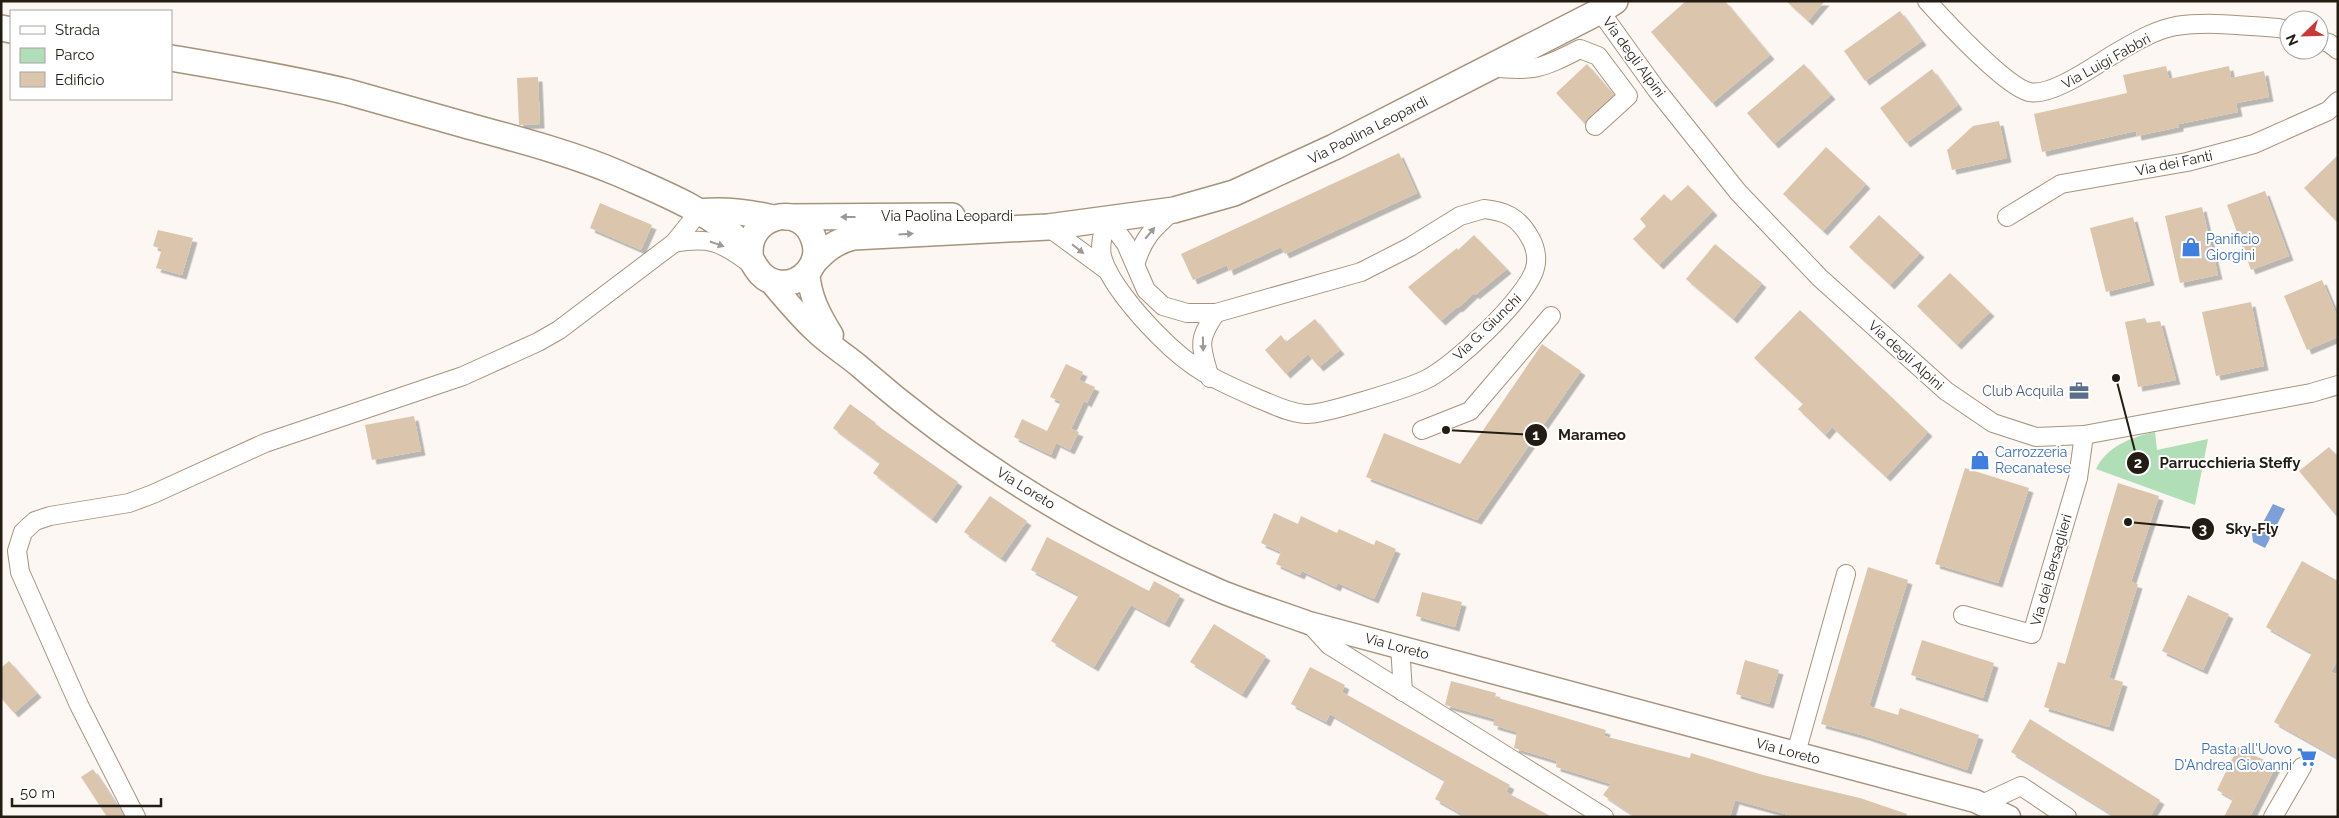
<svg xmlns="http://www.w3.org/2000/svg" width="2339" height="818" viewBox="0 0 2339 818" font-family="Raleway,sans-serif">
	<defs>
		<filter id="shadow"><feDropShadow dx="4.5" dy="4.5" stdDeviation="0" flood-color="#0004"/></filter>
	</defs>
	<rect width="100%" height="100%" fill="#fcf7f2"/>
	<path fill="#afdeb7" d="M2155,432L2157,450L2208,439L2195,505L2096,469C2107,446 2132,437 2155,432Z"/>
	<polygon fill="#7ca0d7" points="2273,504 2285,509 2265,548 2253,542 2252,534 2255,528 2260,528"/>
	<g fill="#dbc6ad" filter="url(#shadow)">
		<polygon points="1686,1 1725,1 1770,55 1712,103 1651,32"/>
		<polygon points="1786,1 1825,1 1808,21"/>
		<polygon points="1900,11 1922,41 1865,81 1844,51"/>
		<polygon points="1587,64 1614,95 1588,118 1585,124 1556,93"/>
		<polygon points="1804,64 1831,95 1774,144 1747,113"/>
		<polygon points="2166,66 2169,79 2229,66 2231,78 2264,71 2269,97 2236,103 2238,112 2179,124 2179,127 2137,136 2136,131 2042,152 2034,114 2127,93 2123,75"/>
		<polygon points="1932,69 1958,105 1906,143 1880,108"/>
		<polygon points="538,77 540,124 519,125 517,78"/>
		<polygon points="1999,121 2007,158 1952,170 1947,150 1973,126"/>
		<polygon points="1826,147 1866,184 1823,231 1783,194"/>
		<polygon points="1399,153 1417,193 1285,254 1281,247 1229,271 1227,265 1193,280 1181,254"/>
		<polygon points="2338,155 2338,223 2304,188"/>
		<polygon points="1688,185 1713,211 1659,265 1633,239 1646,226 1640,219 1664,194 1671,201"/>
		<polygon points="2265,191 2289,256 2251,270 2227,205"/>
		<polygon points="600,203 652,225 641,250 590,228"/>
		<polygon points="2202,207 2218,275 2180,283 2165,216"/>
		<polygon points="1879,215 1920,253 1890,285 1849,247"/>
		<polygon points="2133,217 2150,281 2106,292 2090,228"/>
		<polygon points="158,230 193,238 182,275 156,268 162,249 153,246"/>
		<polygon points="1474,235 1507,269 1475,295 1474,293 1458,308 1457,307 1441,321 1408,287 1457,248 1458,250"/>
		<polygon points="1715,244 1762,283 1733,319 1686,279"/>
		<polygon points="1950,273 1990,312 1957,345 1917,306"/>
		<polygon points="2322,280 2338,318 2338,337 2307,350 2284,296"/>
		<polygon points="2251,302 2264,366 2216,376 2202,312"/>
		<polygon points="1800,310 1928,432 1886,477 1832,427 1825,435 1798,409 1803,404 1754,358"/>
		<polygon points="2145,318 2147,323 2160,321 2176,380 2138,387 2125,322"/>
		<polygon points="1315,319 1340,350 1319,367 1308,354 1286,374 1265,350 1281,335 1286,342"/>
		<polygon points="1542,344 1581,371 1477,520 1366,477 1384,433 1460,464"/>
		<polygon points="1066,364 1083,372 1079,380 1095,387 1087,403 1084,401 1071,429 1079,432 1070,450 1056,443 1051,455 1014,437 1022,419 1047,431 1061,402 1050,397"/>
		<polygon points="850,404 876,423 875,424 958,482 932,519 873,473 880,463 833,428"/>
		<polygon points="414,416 421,451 372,460 365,425"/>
		<polygon points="2329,447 2338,457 2338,518 2299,471"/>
		<polygon points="1965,468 2029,488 1998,583 1935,564"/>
		<polygon points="2118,483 2159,496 2131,582 2138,584 2109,678 2123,682 2109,727 2044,707 2058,662 2065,664"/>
		<polygon points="990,496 1027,521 1001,558 964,532"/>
		<polygon points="1274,513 1298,524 1301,516 1337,533 1339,529 1374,545 1376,540 1396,549 1374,599 1338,583 1336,587 1302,571 1300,575 1276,564 1281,552 1261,543"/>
		<polygon points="1047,537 1149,591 1154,581 1180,595 1165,623 1131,605 1094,667 1051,641 1079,595 1031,570"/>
		<polygon points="2302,561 2338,581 2338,659 2331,672 2338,675 2338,758 2274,722 2312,653 2266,627"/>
		<polygon points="1868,567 1908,580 1869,706 1898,715 1900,708 1979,735 1967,770 1865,736 1821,724"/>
		<polygon points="1422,592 1462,602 1455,627 1416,616"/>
		<polygon points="2188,595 2229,614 2203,670 2162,651"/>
		<polygon points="1214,624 1266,656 1242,694 1190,662"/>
		<polygon points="1922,640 1994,663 1983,698 1911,675"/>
		<polygon points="1745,660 1779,670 1769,704 1736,694"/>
		<polygon points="9,661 37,693 14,713 1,698 1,668"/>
		<polygon points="1310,667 1345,685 1342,692 1510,785 1506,792 1552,817 1467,817 1435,799 1445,780 1330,714 1326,722 1291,704"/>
		<polygon points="1451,681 1496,693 1495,697 1606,730 1604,736 1690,758 1691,753 1763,775 1860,798 1907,814 1906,817 1796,817 1735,800 1730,817 1636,817 1603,795 1611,784 1556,767 1557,761 1514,748 1517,732 1493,725 1495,719 1445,705"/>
		<polygon points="2030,719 2160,800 2150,817 2116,817 2011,752"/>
		<polygon points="2238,747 2276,766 2250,817 2224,817 2233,799 2217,790"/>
		<polygon points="93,769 121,812 124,817 107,817 81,777"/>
	</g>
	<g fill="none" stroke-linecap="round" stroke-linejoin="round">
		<defs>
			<g id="minor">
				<path d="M1927,1C1945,21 2005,86 2029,92C2051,97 2094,66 2114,54C2133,43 2154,30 2176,26C2210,21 2245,26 2279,28L2289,31"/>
				<polyline points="1600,11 1656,89 1738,192 1820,278 1946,391 1993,423 2036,437 2084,435 2311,393 2338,385"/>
				<polyline points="2319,40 2329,43 2338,50"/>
				<path d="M1490,67C1533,72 1541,69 1580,49L1598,56L1628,96L1595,126"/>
				<path d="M1484,209C1505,211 1518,217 1529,236C1535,245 1538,258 1535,268C1528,297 1453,367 1425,380C1408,388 1323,415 1306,414C1289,413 1274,405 1259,399C1215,380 1192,370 1158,335C1140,317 1108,281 1102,256C1099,244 1104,230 1107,218L1126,244L1146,290L1163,306L1187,313H1216L1361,272L1410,247L1460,216Z"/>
				<polyline points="2007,217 2061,184 2187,162 2254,144 2328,111 2338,101"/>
				<polyline points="1048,227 1108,271"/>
				<path d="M674,243C708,237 720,241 748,262"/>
				<path d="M1136,262C1144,236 1154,228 1174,210"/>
				<path d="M1210,378C1201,347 1196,341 1216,313"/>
				<polyline points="1422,430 1470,411 1551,316"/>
				<polyline points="1963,615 2032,634 2078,478 2084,435"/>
				<polyline points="1309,623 1329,645 1604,817"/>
				<polyline points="1400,646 1403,692"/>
				<polyline points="1796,753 1846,574"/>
				<polyline points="1982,804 2021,786 2067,817"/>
				<polyline points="136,817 79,705 20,572 17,551 23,532 35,521 50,516 129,503 153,494 265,443 463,376 538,342 559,330 674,243 699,212"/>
				<polyline points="2273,817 2302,767"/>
			</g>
			<g id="tertiary">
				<path d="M808,272C810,297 819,314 832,335"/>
				<path d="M769,280C784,298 798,315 815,331C828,344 845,354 859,366C965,459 1090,535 1220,591C1249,603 1279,612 1309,623L1975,801L2009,817"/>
			</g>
			<g id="secondary">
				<polyline points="1,28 11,30"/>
				<path d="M171,58C230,68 290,78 348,92C387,103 426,114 465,125C516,139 571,153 620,174C658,191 707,210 737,239C752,253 754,279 778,283C802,286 822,263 814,240C802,199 742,216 751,260"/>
				<path d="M699,212C725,209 748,212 773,218"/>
				<polyline points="787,217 952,216"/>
				<path d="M814,262C826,249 835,242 853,237L1048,227L1174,210L1234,193L1334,147L1600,11L1615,1"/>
			</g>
		</defs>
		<use href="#minor" stroke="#a7937c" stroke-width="20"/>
		<use href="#tertiary" stroke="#a7937c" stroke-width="25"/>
		<use href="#secondary" stroke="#a7937c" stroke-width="28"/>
		<use href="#minor" stroke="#fff" stroke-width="18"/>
		<use href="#tertiary" stroke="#fff" stroke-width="22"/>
		<use href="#secondary" stroke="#fff" stroke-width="25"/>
	</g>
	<defs><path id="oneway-solid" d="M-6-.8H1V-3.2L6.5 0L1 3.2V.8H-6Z" transform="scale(1.25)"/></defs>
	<g fill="#9c9995">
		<use href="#oneway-solid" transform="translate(848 217) rotate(180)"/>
		<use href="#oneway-solid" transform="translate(1150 233) rotate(-50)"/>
		<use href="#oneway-solid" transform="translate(906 234) rotate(-3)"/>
		<use href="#oneway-solid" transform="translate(717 244) rotate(19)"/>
		<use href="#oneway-solid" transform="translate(1078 249) rotate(38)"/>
		<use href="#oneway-solid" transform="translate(1203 344) rotate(89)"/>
	</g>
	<defs>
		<symbol id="shop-bare" viewBox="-9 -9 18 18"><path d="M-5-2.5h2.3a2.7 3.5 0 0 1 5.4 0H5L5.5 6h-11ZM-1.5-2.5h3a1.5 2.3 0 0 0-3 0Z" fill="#3f7fe0" stroke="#fff" stroke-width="2.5" paint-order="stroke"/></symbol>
		<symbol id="office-bare" viewBox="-9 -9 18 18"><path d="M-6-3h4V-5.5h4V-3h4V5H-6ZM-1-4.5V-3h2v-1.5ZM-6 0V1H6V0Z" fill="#5c6f8a" stroke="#fff" stroke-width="2.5" paint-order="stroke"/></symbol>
		<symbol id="supermarket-bare" viewBox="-9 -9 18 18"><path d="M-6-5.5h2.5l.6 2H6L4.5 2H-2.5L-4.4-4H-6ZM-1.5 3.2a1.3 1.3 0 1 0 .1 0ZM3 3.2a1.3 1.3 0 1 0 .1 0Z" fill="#3f7fe0" stroke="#fff" stroke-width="2.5" paint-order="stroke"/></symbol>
	</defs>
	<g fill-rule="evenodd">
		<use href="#shop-bare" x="2177" y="233" width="28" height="28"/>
		<use href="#office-bare" x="2065" y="377" width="28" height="28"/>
		<use href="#shop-bare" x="1966" y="446" width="28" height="28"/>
		<use href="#supermarket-bare" x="2293" y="743" width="28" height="28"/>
	</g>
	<g text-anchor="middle" stroke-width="4" stroke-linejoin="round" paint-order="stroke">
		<g font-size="14" fill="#231c13" stroke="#fff">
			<text transform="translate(1634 57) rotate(54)" y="5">Via degli Alpini</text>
			<text transform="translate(2106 61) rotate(-29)" y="5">Via Luigi Fabbri</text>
			<text transform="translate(1368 130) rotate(-27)" y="5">Via Paolina Leopardi</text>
			<text transform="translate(2174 163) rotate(-12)" y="5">Via dei Fanti</text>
			<text x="947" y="221">Via Paolina Leopardi</text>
			<text transform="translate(1487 327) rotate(-44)" y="5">Via G. Giunchi</text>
			<text transform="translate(1906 355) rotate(42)" y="5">Via degli Alpini</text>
			<text transform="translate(1026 488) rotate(32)" y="5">Via Loreto</text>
			<text transform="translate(2051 570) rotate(-74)" y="5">Via dei Bersaglieri</text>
			<text transform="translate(1397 646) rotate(15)" y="5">Via Loreto</text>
			<text transform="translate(1788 751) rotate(15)" y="5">Via Loreto</text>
		</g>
		<g font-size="14" fill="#366cbe" stroke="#fff" text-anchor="start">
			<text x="2206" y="244">Panificio<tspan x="2206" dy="16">Giorgini</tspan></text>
			<text x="1995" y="457">Carrozzeria<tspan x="1995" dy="16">Recanatese</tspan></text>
			<text x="2292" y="754" text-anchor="end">Pasta all'Uovo<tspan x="2292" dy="16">D'Andrea Giovanni</tspan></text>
		</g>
		<g font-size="14" fill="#4e5e75" stroke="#fff" text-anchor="end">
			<text x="2064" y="396">Club Acquila</text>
		</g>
	</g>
	<path fill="none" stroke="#231c13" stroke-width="2" d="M1446 430L1536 435M2116 378L2138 463M2128 522L2203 529"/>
	<g fill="#231c13" stroke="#fff" stroke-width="2">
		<circle cx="1446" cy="430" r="5"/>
		<circle cx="2116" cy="378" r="5"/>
		<circle cx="2128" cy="522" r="5"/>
		<circle cx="1536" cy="435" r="12"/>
		<circle cx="2138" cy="463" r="12"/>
		<circle cx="2203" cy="529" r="12"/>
	</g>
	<g font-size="15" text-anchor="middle" font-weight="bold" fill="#fff">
		<text x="1536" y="440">1</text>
		<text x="2138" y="468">2</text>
		<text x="2203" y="534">3</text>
	</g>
	<g font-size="15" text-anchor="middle" font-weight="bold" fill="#231c13" stroke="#fff" stroke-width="4" stroke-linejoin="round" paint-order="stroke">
		<text x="1592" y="440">Marameo</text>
		<text x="2230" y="468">Parrucchieria Steffy</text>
		<text x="2252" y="534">Sky-Fly</text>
	</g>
	<rect width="2339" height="818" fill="none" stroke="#231c13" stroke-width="5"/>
	<rect x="10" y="10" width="162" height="90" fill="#ffffff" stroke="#a7a4a1"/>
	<rect x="20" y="26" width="25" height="8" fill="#ffffff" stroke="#a7a4a1"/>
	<text x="55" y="35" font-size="15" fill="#231c13">Strada</text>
	<rect x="20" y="48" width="25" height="15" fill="#afdeb7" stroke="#a7a4a1"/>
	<text x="55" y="60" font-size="15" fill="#231c13">Parco</text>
	<rect x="20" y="72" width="25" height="15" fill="#dbc6ad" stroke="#a7a4a1"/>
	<text x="55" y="85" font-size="15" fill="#231c13">Edificio</text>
	<g transform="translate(2304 35) rotate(247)"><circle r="24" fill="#ffffff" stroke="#a7a4a1"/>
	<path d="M0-4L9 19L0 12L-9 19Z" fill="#c83936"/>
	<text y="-8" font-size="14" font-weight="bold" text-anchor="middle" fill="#231c13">N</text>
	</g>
	<path d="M12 798v8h149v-8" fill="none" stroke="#231c13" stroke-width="2.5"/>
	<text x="20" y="798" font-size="15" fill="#231c13" stroke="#ffffff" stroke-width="4" paint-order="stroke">50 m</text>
</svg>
